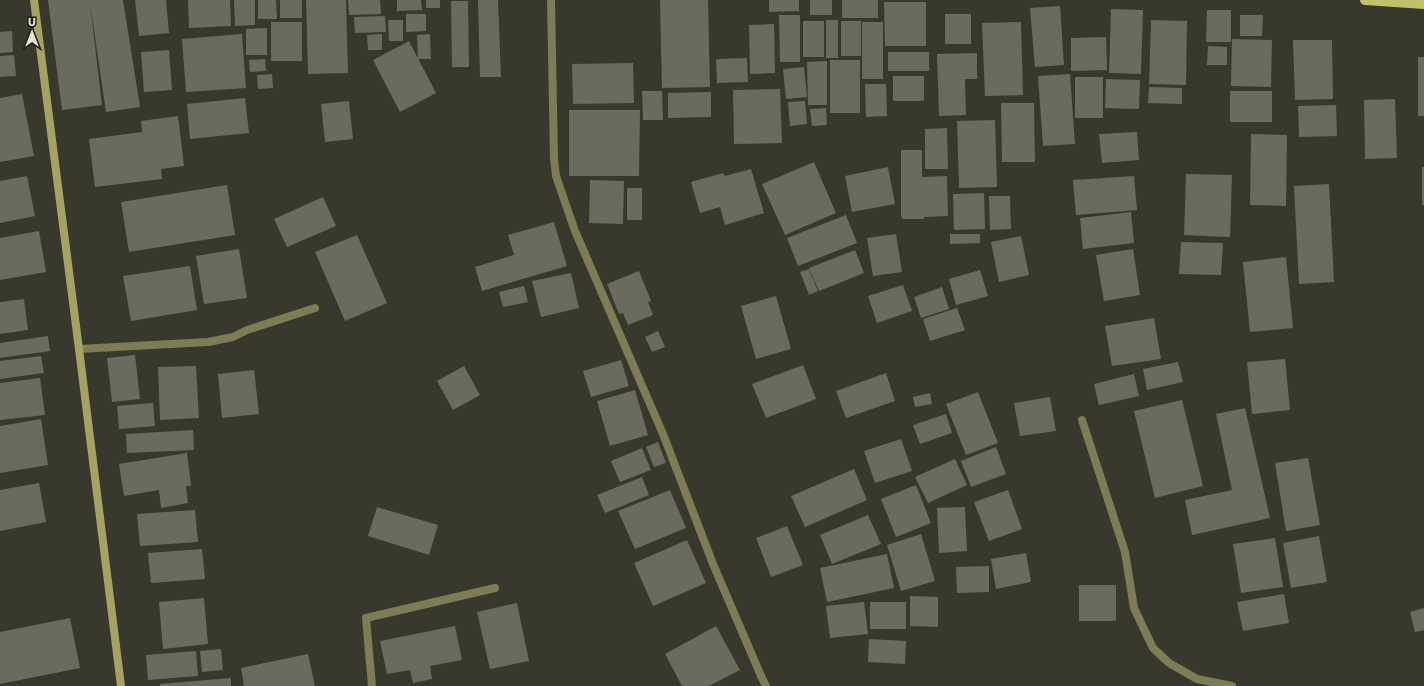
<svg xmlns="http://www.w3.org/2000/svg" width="1424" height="686" viewBox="0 0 1424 686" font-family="'Work Sans',sans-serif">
	<rect width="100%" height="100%" fill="#38382c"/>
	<g fill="#6a6a5d">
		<polygon points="48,0 123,0 140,107 106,112 90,3 102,105 62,110"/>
		<polygon points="135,0 166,0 169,33 139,36"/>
		<polygon points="188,0 230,0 231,26 189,28"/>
		<polygon points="234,0 255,0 255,25 235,26"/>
		<polygon points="258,0 276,0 277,19 258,19"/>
		<rect x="280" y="0" width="22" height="18"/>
		<polygon points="306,0 346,0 348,73 308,74"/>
		<polygon points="348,0 380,0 381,14 349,15"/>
		<polygon points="397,0 421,0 422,10 397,11"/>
		<rect x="426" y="0" width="14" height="8"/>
		<polygon points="478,0 498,0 501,77 480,77"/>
		<polygon points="660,0 708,0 710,87 662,88"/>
		<polygon points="769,0 799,0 799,11 769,12"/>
		<rect x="810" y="0" width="22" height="15"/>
		<rect x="842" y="0" width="36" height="18"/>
		<polygon points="451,1 468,1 469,67 452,67"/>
		<polygon points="884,2 926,2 926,46 885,46"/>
		<polygon points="1060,6 1064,65 1035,67 1030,8"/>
		<polygon points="1111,9 1143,10 1141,74 1109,73"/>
		<polygon points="1207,10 1231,10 1231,42 1206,42"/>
		<polygon points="406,14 426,14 426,31 406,32"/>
		<rect x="945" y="14" width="26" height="30"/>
		<polygon points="779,15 800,15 800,62 780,62"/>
		<polygon points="1240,15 1263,15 1262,36 1240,36"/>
		<polygon points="385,16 386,32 355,33 354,17"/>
		<polygon points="388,20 403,20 403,41 389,41"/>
		<rect x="826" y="20" width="12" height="38"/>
		<polygon points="1151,20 1187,21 1186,85 1149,84"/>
		<rect x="803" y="21" width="21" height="36"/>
		<rect x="841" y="21" width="20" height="35"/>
		<rect x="271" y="22" width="31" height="39"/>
		<rect x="862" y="22" width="21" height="57"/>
		<polygon points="1021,22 1023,95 985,96 982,23"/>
		<polygon points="774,24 775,73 750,74 749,25"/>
		<polygon points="267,28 267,55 246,55 246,29"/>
		<polygon points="12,31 13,52 0,53 0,32"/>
		<polygon points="242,34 246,88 186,92 182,39"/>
		<polygon points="382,34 382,50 368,50 367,35"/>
		<polygon points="430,34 431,59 418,59 417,35"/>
		<polygon points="1106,37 1107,70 1071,71 1071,38"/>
		<polygon points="1232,39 1272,40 1271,87 1231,86"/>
		<polygon points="1293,40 1332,40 1333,99 1295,100"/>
		<polygon points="409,41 436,93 400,112 373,60"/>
		<polygon points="1208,46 1227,47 1227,65 1207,65"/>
		<polygon points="169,50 172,90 144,92 141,52"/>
		<rect x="888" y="52" width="41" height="19"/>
		<polygon points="977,53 977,79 965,79 966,115 939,116 937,54"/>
		<polygon points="14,55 16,76 0,77 0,56"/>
		<rect x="1418" y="57" width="6" height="59"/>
		<polygon points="747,58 748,82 717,83 716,59"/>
		<polygon points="265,59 266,71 250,72 249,60"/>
		<rect x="830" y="60" width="30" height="53"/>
		<polygon points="827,61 827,105 808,105 807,62"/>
		<polygon points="633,63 634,103 573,104 572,64"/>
		<polygon points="804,67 807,97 786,99 783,69"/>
		<polygon points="272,74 273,88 258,89 257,75"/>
		<polygon points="1070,74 1075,144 1043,146 1038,76"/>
		<rect x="893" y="76" width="31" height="25"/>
		<rect x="1075" y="77" width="28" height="41"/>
		<polygon points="1106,79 1140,80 1139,109 1105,108"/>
		<polygon points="865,84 886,84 887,116 866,117"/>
		<polygon points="1149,87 1182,88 1182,104 1148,103"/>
		<polygon points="780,89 782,143 734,144 733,90"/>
		<polygon points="642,91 662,91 663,120 643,120"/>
		<rect x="1230" y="91" width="42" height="31"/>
		<polygon points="711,92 711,117 668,118 668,93"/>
		<polygon points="22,94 34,156 0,162 0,98"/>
		<polygon points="245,98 249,133 190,139 187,104"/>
		<polygon points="1395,99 1397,158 1365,159 1364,100"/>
		<polygon points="349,101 353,139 325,142 321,104"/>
		<polygon points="805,101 807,124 790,126 788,102"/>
		<polygon points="1001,103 1034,103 1035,162 1002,162"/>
		<polygon points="1336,105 1337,136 1299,137 1298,106"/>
		<polygon points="826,108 827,125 812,126 810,109"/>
		<polygon points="569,110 640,110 639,176 569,176"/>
		<polygon points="178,116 184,166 161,169 162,179 95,187 89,139 142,132 141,121"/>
		<polygon points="995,120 997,187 959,188 957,121"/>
		<polygon points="947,128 948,169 925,169 925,129"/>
		<polygon points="1137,132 1139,160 1102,163 1099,134"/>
		<polygon points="1251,134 1287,135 1286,206 1250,205"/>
		<polygon points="901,150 922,150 922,177 947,176 948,216 924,217 924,219 902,219 902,217 901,217"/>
		<polygon points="814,162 836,213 785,235 762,184"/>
		<polygon points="888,167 895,204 852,212 845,176"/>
		<rect x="1422" y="167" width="2" height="38"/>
		<polygon points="751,169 764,213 725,225 720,207 700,213 691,182 723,173 725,176"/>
		<polygon points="1186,174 1232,175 1230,237 1184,235"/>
		<polygon points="27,176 35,216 0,223 0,181"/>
		<polygon points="1134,176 1137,210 1076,215 1073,180"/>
		<polygon points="590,180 624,181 623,224 589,223"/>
		<polygon points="1329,184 1334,282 1299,284 1294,186"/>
		<polygon points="227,185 235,235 129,252 121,202"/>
		<rect x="627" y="188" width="15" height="32"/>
		<polygon points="984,193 985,229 954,230 953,194"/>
		<polygon points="989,196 1010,196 1011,229 990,230"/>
		<polygon points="323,197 336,226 287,247 274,219"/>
		<polygon points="1131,212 1134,243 1083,249 1080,218"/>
		<polygon points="846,215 857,243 798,266 787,238"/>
		<polygon points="554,222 567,266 482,291 475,267 514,255 508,235"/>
		<polygon points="39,231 46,272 0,280 0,238"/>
		<polygon points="896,234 902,272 873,276 867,238"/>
		<polygon points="950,234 980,234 980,243 950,244"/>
		<polygon points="357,235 387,303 345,321 315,252"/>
		<polygon points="1021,236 1029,275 999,282 991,242"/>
		<polygon points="1181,242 1223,243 1221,275 1179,274"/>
		<polygon points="239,249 247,298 204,304 196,256"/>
		<polygon points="1133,249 1140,295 1104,301 1096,255"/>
		<polygon points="855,250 864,273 819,291 809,268"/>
		<polygon points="1286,257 1293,328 1250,332 1243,262"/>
		<polygon points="190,266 197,310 131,321 123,276"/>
		<polygon points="809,269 818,291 809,295 800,272"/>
		<polygon points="980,270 988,296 956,305 949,279"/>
		<polygon points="639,271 651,301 648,302 653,315 628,325 623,313 619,314 607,284"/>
		<polygon points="571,273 579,308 541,317 532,281"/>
		<polygon points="903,285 912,311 877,323 868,296"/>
		<polygon points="524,286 528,302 503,307 499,292"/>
		<polygon points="942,287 949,309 921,318 914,297"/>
		<polygon points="776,296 791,349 756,359 741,306"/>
		<polygon points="24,299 28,330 0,334 0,302"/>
		<polygon points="957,308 965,330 930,341 923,319"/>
		<polygon points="1154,318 1161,359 1112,366 1105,326"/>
		<polygon points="658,331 665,347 652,352 645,337"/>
		<polygon points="48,336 50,351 0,358 0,343"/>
		<polygon points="135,355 140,399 112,402 107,358"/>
		<polygon points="41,356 44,373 0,379 0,361"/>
		<polygon points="1285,359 1290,410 1252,414 1247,362"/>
		<polygon points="621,360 629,386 591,397 583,371"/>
		<polygon points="1178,362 1183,382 1147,390 1143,369"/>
		<polygon points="803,365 816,399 766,418 752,384"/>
		<polygon points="196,366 199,418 160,420 158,367"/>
		<polygon points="464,366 480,395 453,410 437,381"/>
		<polygon points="254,370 259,414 222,418 218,374"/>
		<polygon points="886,373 895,401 846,418 836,391"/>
		<polygon points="1134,374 1139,396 1099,405 1094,384"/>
		<polygon points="40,378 45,415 0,420 0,383"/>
		<polygon points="635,390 648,435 610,446 597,401"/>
		<polygon points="978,392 998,443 966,455 946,404"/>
		<polygon points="930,393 932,404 915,407 913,397"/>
		<polygon points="1050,397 1056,431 1020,436 1014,403"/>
		<polygon points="1182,400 1203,486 1155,498 1134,411"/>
		<polygon points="153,403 155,426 119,429 117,406"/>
		<polygon points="1245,408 1270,518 1192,535 1185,500 1232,490 1216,414"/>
		<polygon points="946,414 952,433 920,444 913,425"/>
		<polygon points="41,419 48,465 0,473 0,426"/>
		<polygon points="193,430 194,450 127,453 126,434"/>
		<polygon points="901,439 912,471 875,483 864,451"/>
		<polygon points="658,442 666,463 654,467 646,447"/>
		<polygon points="996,447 1006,474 971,487 961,461"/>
		<polygon points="642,448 651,470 620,482 611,461"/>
		<polygon points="187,453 191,486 186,486 188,503 161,508 159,490 124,496 119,464"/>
		<polygon points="1308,458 1320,525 1286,531 1275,463"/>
		<polygon points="955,459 967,485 928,503 915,477"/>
		<polygon points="854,469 867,500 805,527 791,496"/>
		<polygon points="642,477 649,495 605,513 597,495"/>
		<polygon points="39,483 46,522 0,531 0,490"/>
		<polygon points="916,485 931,523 896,537 881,499"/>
		<polygon points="670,490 686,528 635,549 618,511"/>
		<polygon points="1008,490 1022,529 989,541 974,502"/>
		<polygon points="377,507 438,525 429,555 368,536"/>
		<polygon points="965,507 967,551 939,553 937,508"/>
		<polygon points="195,510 198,542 140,546 137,514"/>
		<polygon points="868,515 881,544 832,564 820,535"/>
		<polygon points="787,526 803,565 771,577 756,538"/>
		<polygon points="921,534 935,581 901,591 887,545"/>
		<polygon points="1319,536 1327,582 1291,588 1283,543"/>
		<polygon points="1275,538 1283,587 1241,593 1233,544"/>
		<polygon points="687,540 706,583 653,606 634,563"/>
		<polygon points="202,549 205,579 151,583 148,553"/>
		<polygon points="1026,553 1031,582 996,589 991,559"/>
		<polygon points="887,554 894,588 827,602 820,568"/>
		<polygon points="989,566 989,592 957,593 956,567"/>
		<rect x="1079" y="585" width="37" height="36"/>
		<polygon points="1284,594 1289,623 1243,631 1237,602"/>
		<polygon points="910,596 938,597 938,627 910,626"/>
		<polygon points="204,598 208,644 163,649 159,602"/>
		<polygon points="864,602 868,634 830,638 826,606"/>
		<rect x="870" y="602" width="36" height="27"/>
		<polygon points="517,603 529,661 490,669 477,612"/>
		<polygon points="1424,608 1424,630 1415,632 1410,612"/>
		<polygon points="70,618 80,668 0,684 0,632"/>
		<polygon points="455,626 462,660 430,666 432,679 413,683 410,670 387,674 380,641"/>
		<polygon points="716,626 740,670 709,686 682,686 665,654"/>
		<polygon points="869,639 906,641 905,664 868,662"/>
		<polygon points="221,649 223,670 202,672 200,651"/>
		<polygon points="196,651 198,676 148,680 146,655"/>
		<polygon points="308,654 315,686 244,686 241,668"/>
		<polygon points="231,678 231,686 160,686 160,684"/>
	</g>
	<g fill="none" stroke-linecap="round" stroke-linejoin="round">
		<g stroke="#7d7c54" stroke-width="8">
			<polyline points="551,0 554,159 556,176 575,231 663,434 713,564 761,676 766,686"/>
			<polyline points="79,349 208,342 233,337 247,330 315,308"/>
			<polyline points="1082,420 1125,552 1134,608 1153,648 1169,663 1197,679 1232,686"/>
			<polyline points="372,686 366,618 495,588"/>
		</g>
		<polyline stroke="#a4a361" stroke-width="8" points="34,0 79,349 121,686"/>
		<polyline stroke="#c2c06b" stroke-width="10" points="1365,0 1424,4"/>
	</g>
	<g transform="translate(32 32)" stroke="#1f1f19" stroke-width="3" paint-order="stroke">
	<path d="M0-3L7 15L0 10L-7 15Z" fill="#e5e5de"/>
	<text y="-6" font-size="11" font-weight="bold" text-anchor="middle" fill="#e5e5de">U</text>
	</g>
</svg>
